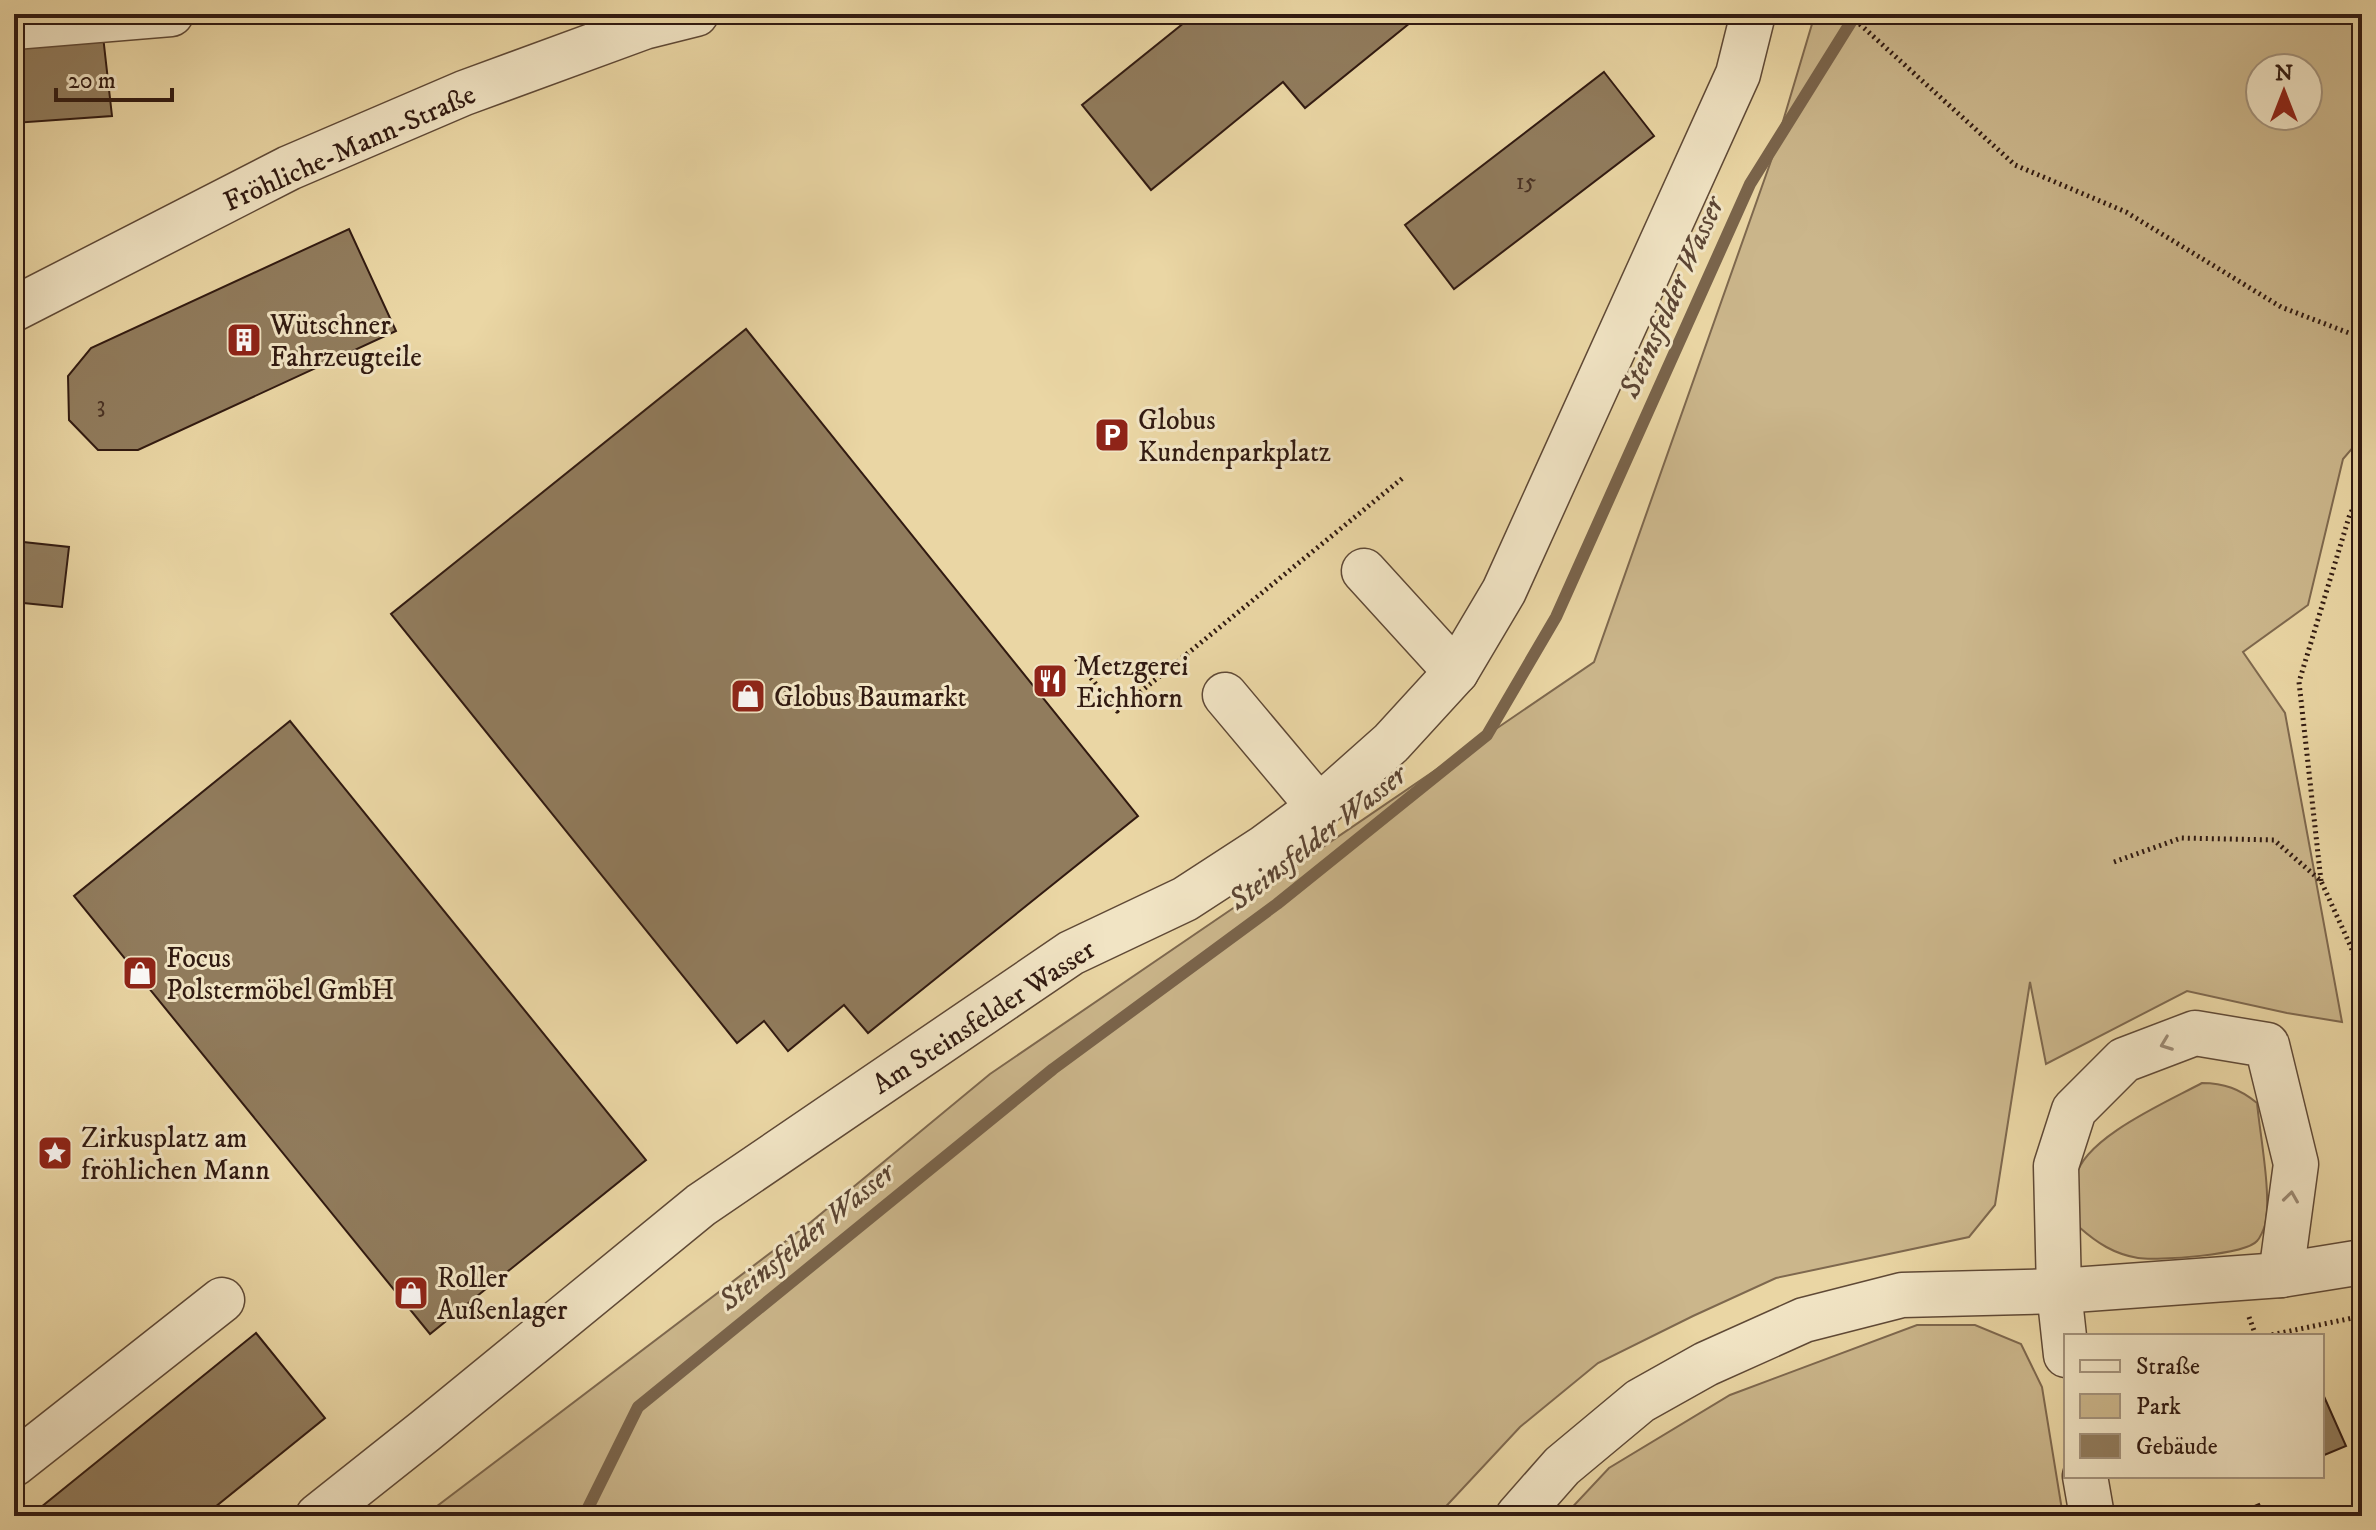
<svg xmlns="http://www.w3.org/2000/svg" width="2376" height="1530" viewBox="0 0 2376 1530" font-family="'IM FELL DW Pica',serif">
	<rect width="100%" height="100%" fill="#ead6a4"/>
	<filter id="stains"><feTurbulence type="fractalNoise" baseFrequency=".0025" numOctaves="4"/><feColorMatrix values="0 0 0 0 .2 0 0 0 0 .09 0 0 0 0 .02 0 0 0 .5 -.17"/></filter>
	<radialGradient id="worn" r=".72"><stop offset=".6" stop-color="#630" stop-opacity="0"/><stop offset="1" stop-color="#630" stop-opacity=".3"/></radialGradient>
	<g fill="#cbb68b" stroke="#7e684e" stroke-width="2" fill-rule="evenodd">
		<path d="M1815,14H2362V437L2343,459L2308,605L2243,652L2285,713L2342,1022L2287,1013L2187,991L2046,1064L2030,982L1995,1205L1969,1237L1776,1278L1693,1316L1598,1363L1520,1427L1437,1516H424L811,1222L990,1074L1594,662L1772,158ZM2308,68V116H2260V68Z"/>
		<path d="M2202,1083C2224,1083 2240,1089 2257,1103C2260,1135 2272,1196 2265,1225C2264,1229 2260,1238 2257,1241C2245,1255 2157,1261 2138,1258C2114,1254 2097,1243 2079,1227C2078,1213 2073,1190 2076,1177C2083,1138 2169,1101 2202,1083Z"/>
		<polygon points="1917,1325 1975,1325 2021,1344 2042,1387 2063,1516 1564,1516 1609,1468 1730,1395"/>
	</g>
	<g fill="none" stroke-linecap="round" stroke-linejoin="round">
		<polyline stroke="#7a644b" stroke-width="12" points="584,1516 638,1407 1053,1069 1277,904 1487,735 1556,617 1750,184 1856,14"/>
	</g>
	<g fill="#917c5d" stroke="#311a11" stroke-width="2">
		<polygon points="1195,14 1234,14 1241,23 1252,14 1421,14 1305,108 1283,82 1151,190 1082,105"/>
		<polygon points="103,36 112,116 14,123 14,45"/>
		<polygon points="1604,72 1654,136 1454,289 1405,225"/>
		<polygon points="349,229 396,331 138,450 98,450 69,420 68,376 91,348"/>
		<polygon points="746,329 1138,816 868,1033 844,1005 788,1051 764,1021 737,1043 391,614"/>
		<polygon points="14,541 69,547 62,607 14,602"/>
		<polygon points="290,721 646,1160 430,1334 74,896"/>
		<polygon points="256,1333 325,1418 204,1516 30,1516"/>
		<polygon points="2322,1392 2346,1446 2322,1456"/>
		<polygon points="2259,1504 2264,1516 2231,1516"/>
	</g>
	<g fill="none" stroke-linecap="round" stroke-linejoin="round">
		<defs>
			<g id="minor">
				<polyline points="14,27 171,14"/>
				<polyline points="14,309 289,168 464,93 644,27 696,14"/>
				<polyline points="1364,571 1456,672"/>
				<polyline points="1225,695 1319,807"/>
				<polyline points="2066,1355 2059,1291 2056,1166 2074,1110 2124,1060 2195,1033 2267,1045 2296,1164 2281,1275"/>
				<polyline points="14,1464 222,1300"/>
				<polyline points="2085,1476 2092,1516"/>
				<polyline points="318,1516 425,1431 701,1205 1071,953 1185,899 1265,847 1319,807 1391,743 1456,672 1504,591 1738,74 1753,14"/>
				<polyline points="1518,1516 1562,1466 1640,1401 1706,1364 1804,1320 1902,1295 2059,1291 2281,1275 2362,1262"/>
			</g>
		</defs>
		<use href="#minor" stroke="#5f4936" stroke-width="47"/>
		<g stroke="#311a11" stroke-width="5" stroke-dasharray="2 4" stroke-linecap="butt">
			<polyline points="1845,14 1853,18 2015,165 2126,212 2281,307 2362,338"/>
			<polyline points="1076,659 1117,711 1404,477"/>
			<polyline points="2114,862 2181,838 2274,840 2321,881 2351,947 2362,981"/>
			<polyline points="2321,881 2299,682 2349,517 2362,489"/>
			<polyline points="2249,1317 2256,1336"/>
			<polyline points="2266,1336 2362,1316"/>
		</g>
		<use href="#minor" stroke="#f1e4c4" stroke-width="44"/>
	</g>
	<defs><path id="oneway-chevron" d="M-2-3.5L2.5 0L-2 3.5" fill="none" stroke-width="1.6" stroke-linecap="round" stroke-linejoin="round" transform="scale(2)"/></defs>
	<g stroke="#9b8973">
		<use href="#oneway-chevron" transform="translate(2166 1044) rotate(159)"/>
		<use href="#oneway-chevron" transform="translate(2291 1197) rotate(-82)"/>
	</g>
	<defs>
		<symbol id="building-square" viewBox="-11 -11 22 22"><rect x="-9" y="-9" width="18" height="18" rx="4" fill="#8f2418" stroke="#f1e4c4"/><path d="M-4-6H4V6H1V3H-1V6H-4ZM-2.5-4.3h1.7v1.8h-1.7ZM.8-4.3h1.7v1.8H.8ZM-2.5-1h1.7V.8h-1.7ZM.8-1h1.7V.8H.8Z" fill="#fff"/></symbol>
		<symbol id="parking-square" viewBox="-11 -11 22 22"><rect x="-9" y="-9" width="18" height="18" rx="4" fill="#8f2418" stroke="#f1e4c4"/><path d="M-3.5-5.5H1a3.5 3.5 0 0 1 0 7H-1V5.5H-3.5ZM-1-3.4V-.6H.8a1.4 1.4 0 0 0 0-2.8Z" fill="#fff"/></symbol>
		<symbol id="restaurant-square" viewBox="-11 -11 22 22"><rect x="-9" y="-9" width="18" height="18" rx="4" fill="#8f2418" stroke="#f1e4c4"/><path d="M-5-6h1v4h1v-4h1v4h1v-4h1v5L-1.5 .5V6h-2V.5L-5-1ZM5-6V6H3V1.5H1.5Q1.5-4 5-6Z" fill="#fff"/></symbol>
		<symbol id="shop-square" viewBox="-11 -11 22 22"><rect x="-9" y="-9" width="18" height="18" rx="4" fill="#8f2418" stroke="#f1e4c4"/><path d="M-5-2.5h2.3a2.7 3.5 0 0 1 5.4 0H5L5.5 6h-11ZM-1.5-2.5h3a1.5 2.3 0 0 0-3 0Z" fill="#fff"/></symbol>
		<symbol id="sight-square" viewBox="-11 -11 22 22"><rect x="-9" y="-9" width="18" height="18" rx="4" fill="#8f2418" stroke="#f1e4c4"/><path d="M0-6L1.8-2.2L6-1.7L2.9 1.2L3.7 5.4L0 3.3L-3.7 5.4L-2.9 1.2L-6-1.7L-1.8-2.2Z" fill="#fff"/></symbol>
	</defs>
	<g fill-rule="evenodd">
		<use href="#building-square" x="224" y="320" width="40" height="40"/>
		<use href="#parking-square" x="1092" y="415" width="40" height="40"/>
		<use href="#restaurant-square" x="1030" y="661" width="40" height="40"/>
		<use href="#shop-square" x="728" y="676" width="40" height="40"/>
		<use href="#shop-square" x="120" y="953" width="40" height="40"/>
		<use href="#sight-square" x="35" y="1133" width="40" height="40"/>
		<use href="#shop-square" x="391" y="1273" width="40" height="40"/>
	</g>
	<g text-anchor="middle" stroke-width="6" stroke-linejoin="round" paint-order="stroke">
		<g font-size="24" fill="#493224">
			<text x="1526" y="189">15</text>
			<text x="101" y="412">3</text>
		</g>
		<g font-size="28" fill="#311a11" stroke="#f1e4c4">
			<text transform="translate(349 147) rotate(-24)" y="10">Fröhliche-Mann-Straße</text>
			<text transform="translate(983 1016) rotate(-33)" y="10">Am Steinsfelder Wasser</text>
		</g>
		<g font-size="28" fill="#311a11" stroke="#f1e4c4" text-anchor="start">
			<text x="270" y="334">Wütschner<tspan x="270" dy="32">Fahrzeugteile</tspan></text>
			<text x="1138" y="429">Globus<tspan x="1138" dy="32">Kundenparkplatz</tspan></text>
			<text x="1076" y="675">Metzgerei<tspan x="1076" dy="32">Eichhorn</tspan></text>
			<text x="774" y="706">Globus Baumarkt</text>
			<text x="166" y="967">Focus<tspan x="166" dy="32">Polstermöbel GmbH</tspan></text>
			<text x="81" y="1147">Zirkusplatz am<tspan x="81" dy="32">fröhlichen Mann</tspan></text>
			<text x="437" y="1287">Roller<tspan x="437" dy="32">Außenlager</tspan></text>
		</g>
		<g font-size="30" font-style="italic" fill="#5c4533" stroke="#f1e4c4">
			<text transform="translate(1671 297) rotate(-66)" y="10">Steinsfelder Wasser</text>
			<text transform="translate(1317 837) rotate(-38)" y="10">Steinsfelder Wasser</text>
			<text transform="translate(806 1236) rotate(-39)" y="10">Steinsfelder Wasser</text>
		</g>
	</g>
	<rect width="2376" height="1530" fill="none" stroke="#ead6a4" stroke-width="48"/>
	<rect x="16" y="16" width="2344" height="1498" fill="none" stroke="#311a11" stroke-width="4"/>
	<rect x="24" y="24" width="2328" height="1482" fill="none" stroke="#311a11" stroke-width="2"/>
	<rect x="2064" y="1334" width="260" height="144" fill="#f1e4c4" stroke="#a4937c" stroke-width="2"/>
	<rect x="2080" y="1360" width="40" height="12" fill="#f1e4c4" stroke="#a4937c" stroke-width="2"/>
	<text x="2136" y="1374" font-size="24" fill="#311a11">Straße</text>
	<rect x="2080" y="1394" width="40" height="24" fill="#cbb68b" stroke="#a4937c" stroke-width="2"/>
	<text x="2136" y="1414" font-size="24" fill="#311a11">Park</text>
	<rect x="2080" y="1434" width="40" height="24" fill="#917c5d" stroke="#a4937c" stroke-width="2"/>
	<text x="2136" y="1454" font-size="24" fill="#311a11">Gebäude</text>
	<g transform="translate(2284 92)"><circle r="38" fill="#f1e4c4" stroke="#a4937c" stroke-width="2"/>
	<path d="M0-6L14 30L0 20L-14 30Z" fill="#8f2418"/>
	<text y="-12" font-size="22" font-weight="bold" text-anchor="middle" fill="#311a11">N</text>
	</g>
	<path d="M56 88v12h116v-12" fill="none" stroke="#311a11" stroke-width="4"/>
	<text x="68" y="88" font-size="24" fill="#311a11" stroke="#f1e4c4" stroke-width="6" paint-order="stroke">20 m</text>
	<rect width="100%" height="100%" filter="url(#stains)"/>
	<rect width="100%" height="100%" fill="url(#worn)"/>
</svg>
